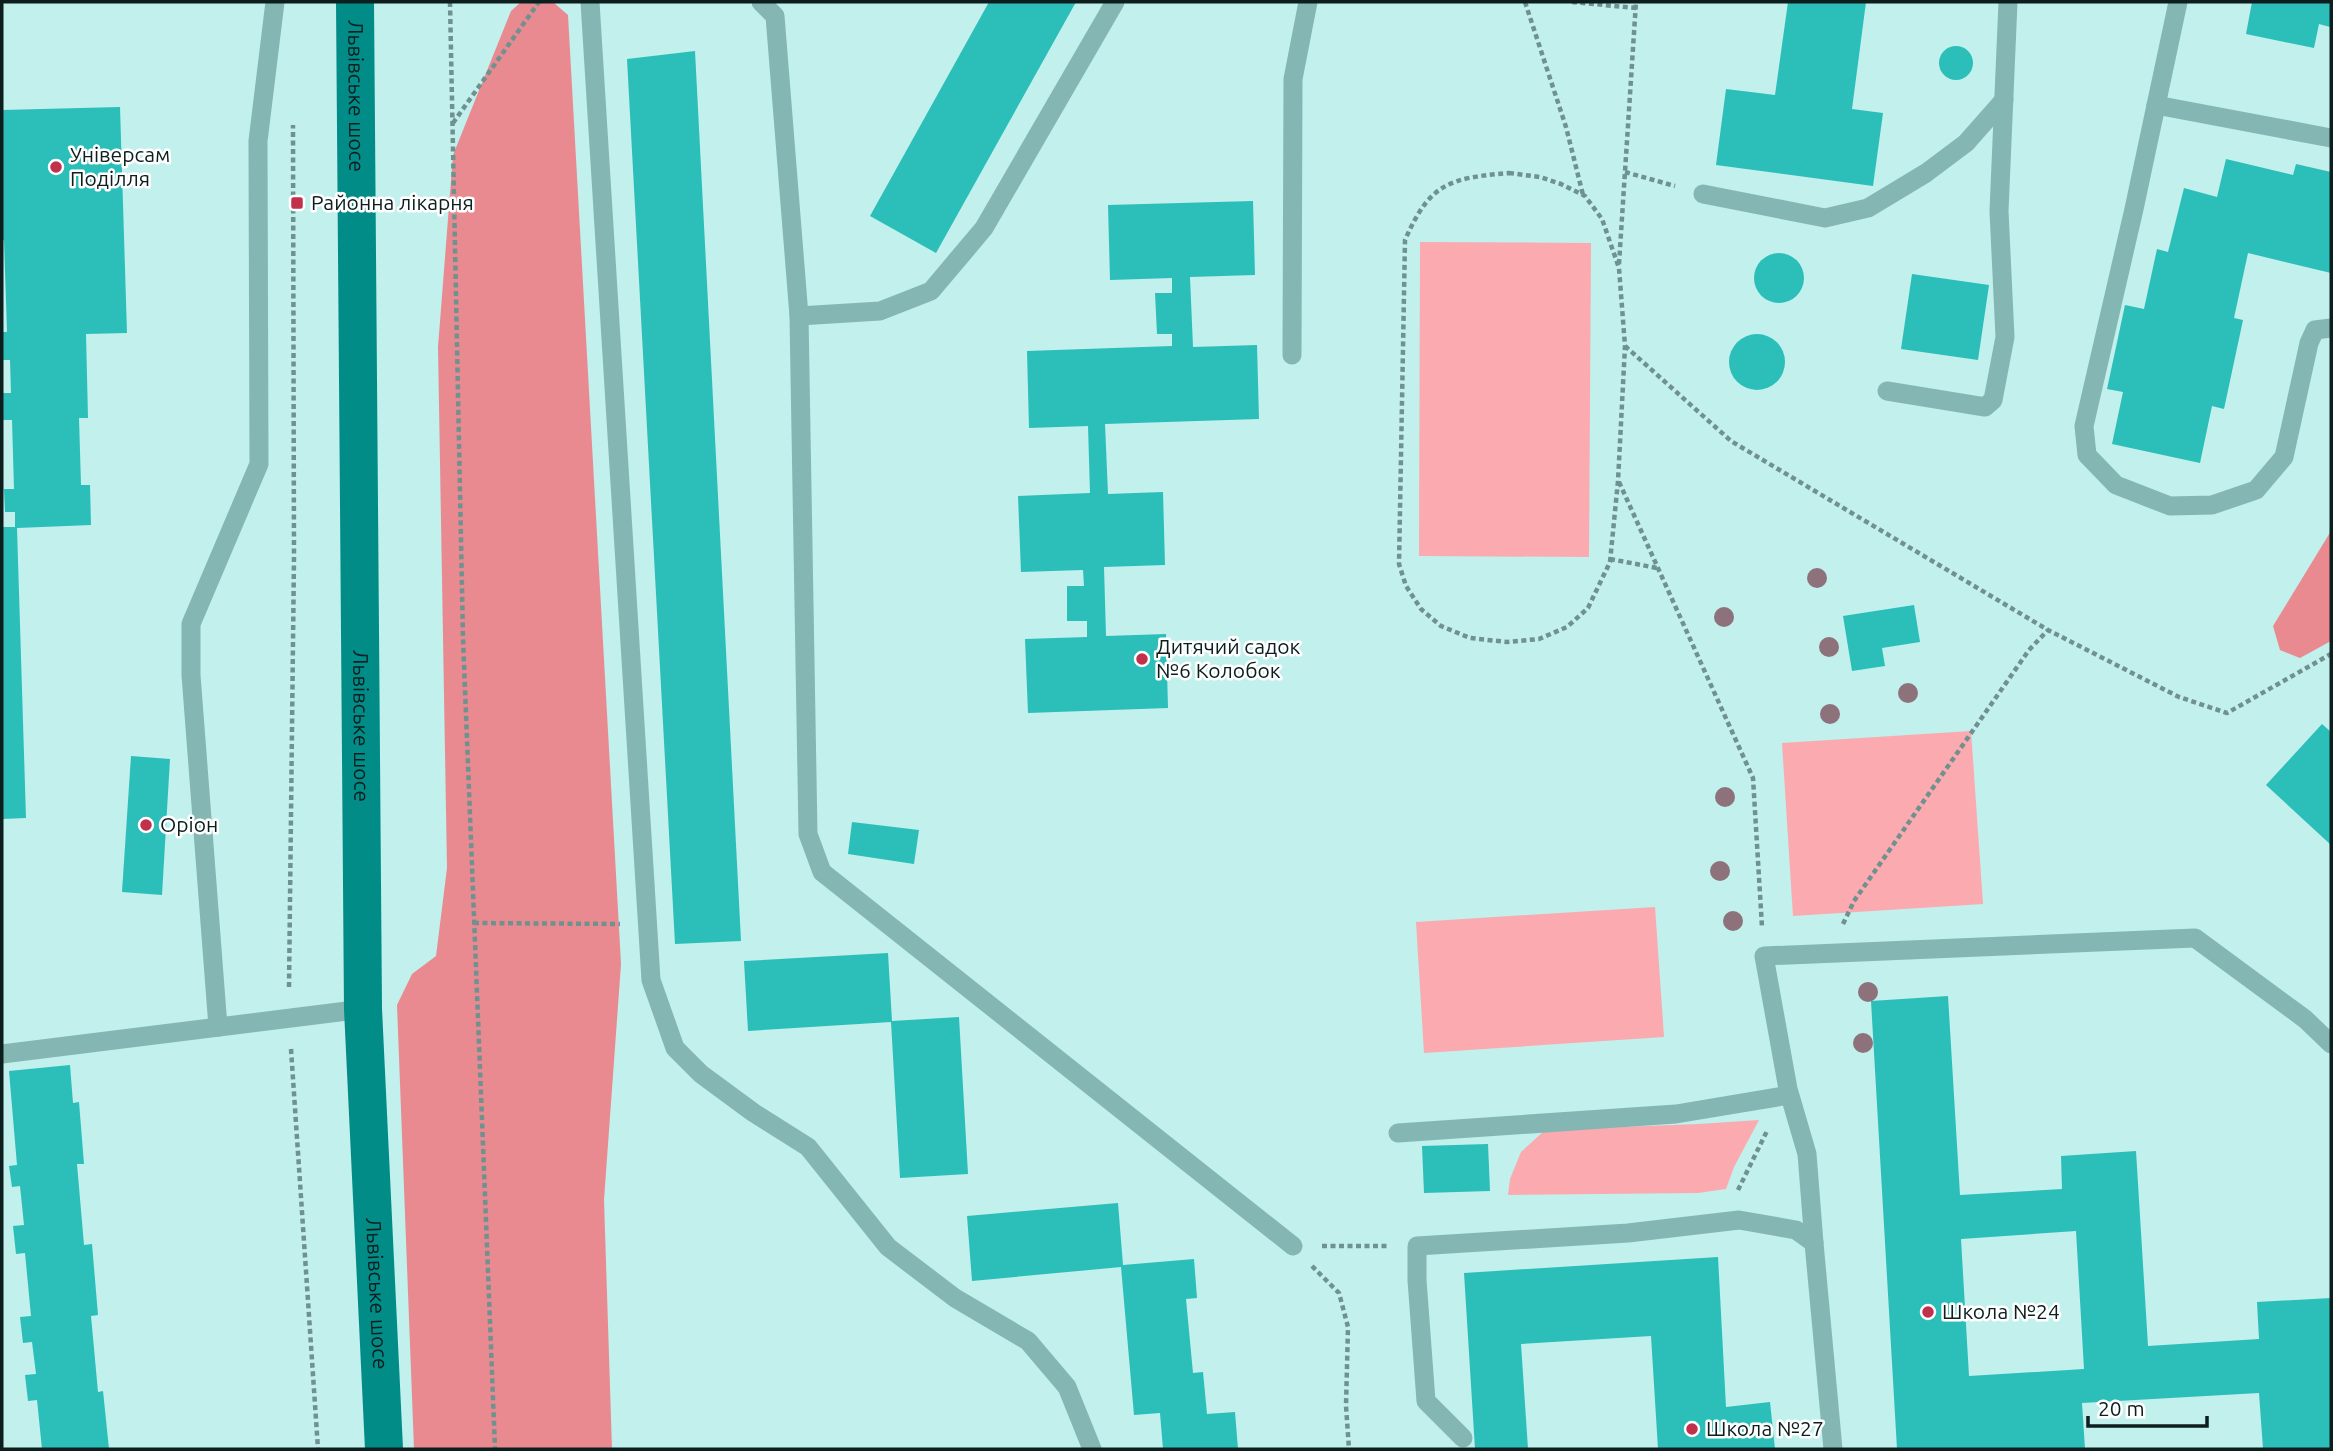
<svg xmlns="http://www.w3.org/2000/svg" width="2333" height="1451" viewBox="0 0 2333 1451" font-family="Ubuntu,sans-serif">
	<rect width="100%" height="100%" fill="#c1f0ed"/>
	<g fill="#fbaaaf">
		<polygon points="1420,242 1591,243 1589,557 1419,556"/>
		<polygon points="1971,731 1983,904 1793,916 1782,743"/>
		<polygon points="1655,907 1664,1037 1424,1053 1416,922"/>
		<polygon points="1759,1120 1734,1167 1726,1189 1698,1193 1508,1195 1510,1179 1521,1152 1545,1130 1699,1124"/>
	</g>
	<g fill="#e98a91">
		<polygon points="521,2 553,2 568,15 621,964 604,1200 612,1449 414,1449 397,1005 412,974 436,956 447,868 438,347 453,155 511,11"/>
		<polygon points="2331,531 2331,641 2300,658 2280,650 2273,626"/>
	</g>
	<g fill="#2cbeb9" fill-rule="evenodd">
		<polygon points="989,2 1076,2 936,253 870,216"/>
		<polygon points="1788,2 1866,2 1852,109 1883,113 1873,186 1716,165 1726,89 1775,95"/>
		<polygon points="2252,2 2331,2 2330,27 2319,24 2314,48 2246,34"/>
		<circle cx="1956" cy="63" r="17"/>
		<polygon points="695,51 741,941 675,944 627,59"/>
		<polygon points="120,107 127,333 86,334 88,418 79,418 81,485 90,485 91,525 17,528 26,818 2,819 2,527 15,527 15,512 5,512 4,489 14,489 12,420 2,420 2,393 11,393 10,360 2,360 2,332 7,332 4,240 2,240 2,110"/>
		<polygon points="2226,159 2293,175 2296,164 2331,172 2331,273 2248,253 2234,318 2243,320 2224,409 2212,406 2200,463 2112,444 2123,392 2107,389 2125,305 2144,309 2157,249 2168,252 2184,188 2217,197"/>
		<polygon points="1253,201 1255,275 1190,277 1193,347 1257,345 1259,419 1105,424 1108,494 1163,492 1165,565 1104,567 1106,636 1166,634 1168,708 1028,713 1025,639 1087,637 1087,621 1067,621 1067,586 1084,586 1083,570 1021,572 1018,496 1090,493 1088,426 1029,428 1027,351 1172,346 1172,334 1157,334 1155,293 1172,293 1172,278 1110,280 1108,205"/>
		<circle cx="1779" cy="278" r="25"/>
		<polygon points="1912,274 1989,285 1978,360 1901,349"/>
		<circle cx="1757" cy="362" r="28"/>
		<polygon points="1914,605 1920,642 1882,648 1885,666 1852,671 1843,616"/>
		<polygon points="2322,724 2331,732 2331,845 2266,785"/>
		<polygon points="131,756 170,759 162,895 122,892"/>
		<polygon points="852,822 919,830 914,864 848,854"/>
		<polygon points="888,953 892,1021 959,1017 968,1174 900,1178 891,1022 748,1031 744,961"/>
		<path d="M1948,996L1960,1195L2062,1189L2061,1156L2136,1151L2148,1346L2259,1339L2257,1302L2331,1298V1449H2263L2259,1393L2082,1403L2085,1449H1897L1871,1001ZM2076,1231L2084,1369L1969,1376L1961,1239Z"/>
		<polygon points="70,1065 73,1103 79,1102 84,1164 77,1164 84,1245 92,1244 98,1315 91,1316 98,1392 103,1391 109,1449 42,1449 37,1400 28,1401 25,1375 36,1374 32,1342 23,1343 20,1317 31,1316 25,1253 16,1254 13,1226 24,1225 20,1186 12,1187 9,1166 17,1165 9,1071"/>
		<polygon points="1488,1144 1490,1191 1424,1193 1422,1146"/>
		<polygon points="1118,1203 1123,1265 1194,1259 1197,1298 1186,1299 1193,1373 1203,1372 1207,1414 1235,1412 1238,1449 1163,1449 1160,1413 1134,1415 1121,1267 972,1281 967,1216"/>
		<polygon points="1718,1257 1726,1407 1770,1402 1775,1449 1658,1449 1651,1336 1521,1344 1528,1449 1475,1449 1464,1273"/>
	</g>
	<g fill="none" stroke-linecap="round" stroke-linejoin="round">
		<g stroke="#6f918f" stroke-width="4.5" stroke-dasharray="5 3.5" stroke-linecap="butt">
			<polyline points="450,2 463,638 495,1449"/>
			<polyline points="1525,2 1566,127 1583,195"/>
			<polyline points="1572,2 1636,8"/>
			<polyline points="453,123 539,2"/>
			<polyline points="1625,172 1675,186"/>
			<path d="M1509,173L1540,177L1561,184L1585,196L1602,219L1619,268L1625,346L1618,481L1610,562L1588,608L1567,627L1539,639L1507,642L1470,638L1441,626L1421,609L1406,586L1399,564L1405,240C1430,183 1449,178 1509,173Z"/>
			<polyline points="1619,264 1636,2"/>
			<polyline points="1625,346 1731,441 2048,630 2179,697 2227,713 2331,654"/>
			<polyline points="1619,482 1753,778 1762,927"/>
			<polyline points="1610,559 1657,568"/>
			<polyline points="474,923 620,924"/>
			<polyline points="1843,924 1854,901 2029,650 2048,630"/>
			<polyline points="289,987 294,557 293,125"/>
			<polyline points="291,1049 318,1449"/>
			<polyline points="1738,1190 1768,1129"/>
			<polyline points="1322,1246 1387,1246"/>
			<polyline points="1312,1266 1339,1293 1348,1327 1346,1406 1349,1449"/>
		</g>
		<g stroke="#84b6b3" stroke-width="19">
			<polyline points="590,2 651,980 675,1048 701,1074 754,1113 808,1147 888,1247 955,1298 1028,1341 1067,1387 1092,1449"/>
			<polyline points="761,2 775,16 799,316 808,834 822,872 1293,1246"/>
			<polyline points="2178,2 2134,209 2084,426 2087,455 2116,485 2170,506 2212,505 2256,490 2284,457 2309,343 2315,330 2331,328"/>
			<polyline points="2156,105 2331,138"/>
			<polyline points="1703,194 1825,218 1868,208 1926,173 1966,143 2004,100"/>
			<polyline points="799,316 880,311 931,291 984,228 1115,2"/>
			<polyline points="1292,355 1293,79 1308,2"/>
			<polyline points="1887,391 1985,407 1993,400 2005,337 1999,211 2008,2"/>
			<polyline points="218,1027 191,675 191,624 259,464 258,141 275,2"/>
			<polyline points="2,1054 363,1009"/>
			<polyline points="1398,1133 1676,1114 1789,1095"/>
			<polyline points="1814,1243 1807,1154 1788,1089 1764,956 2195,938 2305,1019 2331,1044"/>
			<polyline points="1463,1438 1426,1401 1417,1280 1417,1246 1628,1233 1739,1220 1796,1230 1814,1243 1833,1449"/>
		</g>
		<path stroke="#028c88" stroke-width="38" id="s1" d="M355,2L363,1009L384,1449"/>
	</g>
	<g fill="#8d727c">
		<circle cx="1817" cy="578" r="10"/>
		<circle cx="1724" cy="617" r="10"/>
		<circle cx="1829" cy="647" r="10"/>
		<circle cx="1908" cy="693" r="10"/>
		<circle cx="1830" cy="714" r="10"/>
		<circle cx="1725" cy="797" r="10"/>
		<circle cx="1720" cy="871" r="10"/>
		<circle cx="1733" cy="921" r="10"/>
		<circle cx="1868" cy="992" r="10"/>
		<circle cx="1863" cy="1043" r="10"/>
	</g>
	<g fill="#c1314c" stroke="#fff" stroke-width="2.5">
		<circle cx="56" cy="167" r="7"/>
		<rect x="290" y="196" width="14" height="14" rx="3.5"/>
		<circle cx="1142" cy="659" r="7"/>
		<circle cx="146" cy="825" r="7"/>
		<circle cx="1928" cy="1312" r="7"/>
		<circle cx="1692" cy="1429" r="7"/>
	</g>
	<g text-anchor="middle" stroke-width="5" stroke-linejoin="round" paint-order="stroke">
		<g font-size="21" fill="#0c1e1d" stroke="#fff">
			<text dy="7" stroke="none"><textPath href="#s1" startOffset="94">Львівське шосе</textPath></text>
			<text dy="7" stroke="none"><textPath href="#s1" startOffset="724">Львівське шосе</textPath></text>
			<text dy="7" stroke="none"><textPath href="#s1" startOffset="1292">Львівське шосе</textPath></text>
		</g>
		<g font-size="21" fill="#0c1e1d" stroke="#fff" text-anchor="start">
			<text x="70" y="162">Універсам<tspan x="70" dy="24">Поділля</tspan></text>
			<text x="311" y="210">Районна лікарня</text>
			<text x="1156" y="654">Дитячий садок<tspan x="1156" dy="24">№6 Колобок</tspan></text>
			<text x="160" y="832">Оріон</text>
			<text x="1942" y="1319">Школа №24</text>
			<text x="1706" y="1436">Школа №27</text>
		</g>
	</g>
	<rect width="2333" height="1451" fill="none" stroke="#0c1e1d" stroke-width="7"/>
	<path d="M2088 1416v10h119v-10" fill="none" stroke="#0c1e1d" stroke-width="3.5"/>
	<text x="2098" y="1416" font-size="21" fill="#0c1e1d" stroke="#ffffff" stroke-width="5" paint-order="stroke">20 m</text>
</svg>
